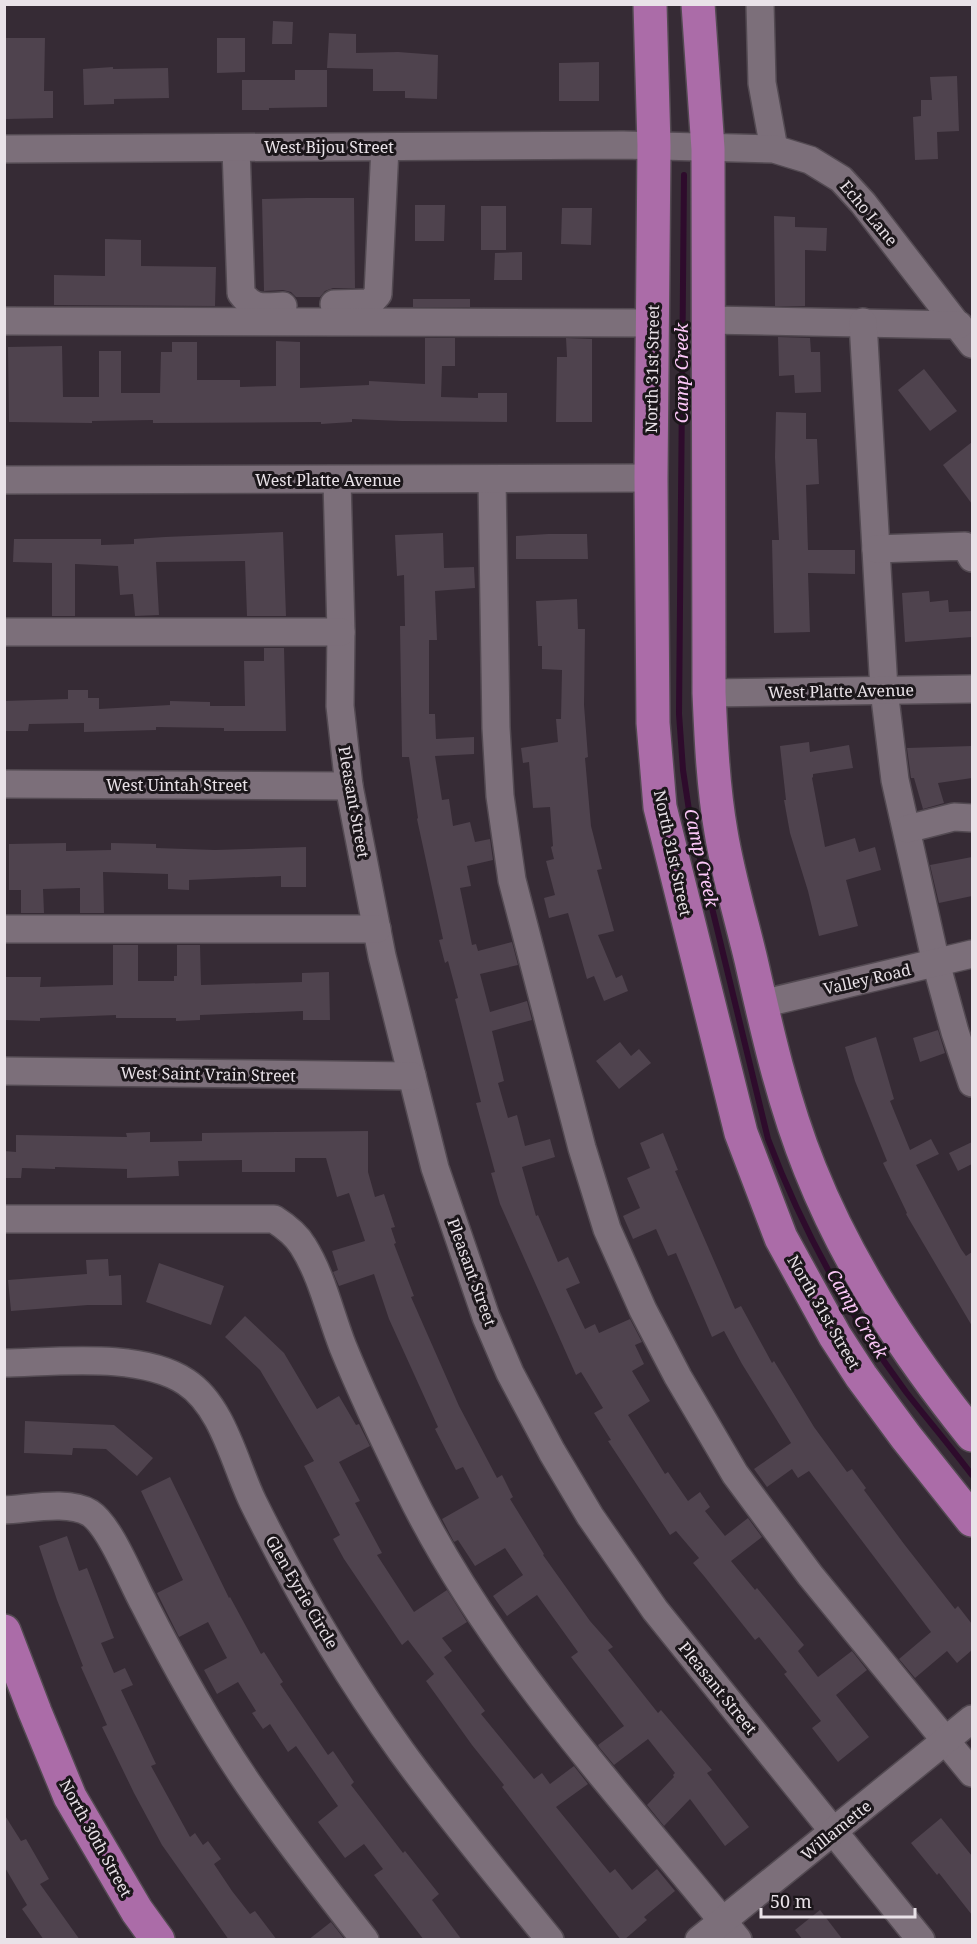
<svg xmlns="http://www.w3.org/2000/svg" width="977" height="1944" viewBox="0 0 977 1944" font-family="'Noto Serif',serif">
	<rect width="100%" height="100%" fill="#362b35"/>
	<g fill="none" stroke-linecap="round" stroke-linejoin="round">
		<path stroke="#2e0b2c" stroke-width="6" d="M684,175L679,714L683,770L690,817L768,1139C802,1229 849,1315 906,1392C928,1420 951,1447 972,1475"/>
	</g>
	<g fill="#4f434e">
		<polygon points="273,21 293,22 292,44 272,44"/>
		<polygon points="329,33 356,34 356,53 398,52 438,55 437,99 405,98 405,91 373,91 373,69 327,68"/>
		<polygon points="5,38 45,38 44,91 53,91 53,118 6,119"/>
		<polygon points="217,38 245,38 245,72 217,73"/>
		<polygon points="599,62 599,101 559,101 559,63"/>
		<polygon points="113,67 113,69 168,68 169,98 114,99 114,104 84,105 83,69"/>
		<polygon points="295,70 327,70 327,107 269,108 269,110 242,110 242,80 295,80"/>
		<polygon points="957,76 959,131 937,132 938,159 915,160 913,117 921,116 921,100 932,100 930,77"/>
		<polygon points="306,198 354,198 355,288 333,288 325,291 320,297 296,297 291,292 283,290 264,291 262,199"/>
		<polygon points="415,205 445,205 444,241 415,241"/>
		<rect x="481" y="206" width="25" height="44"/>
		<polygon points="562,208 592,208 591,245 561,244"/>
		<polygon points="774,216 795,217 795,227 827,228 826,251 805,250 805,306 775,306"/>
		<polygon points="105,239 141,240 141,266 216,267 215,306 54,305 54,275 105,276"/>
		<polygon points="522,252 522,280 494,280 495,253"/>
		<rect x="413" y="299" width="57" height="8"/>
		<polygon points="778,337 810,338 811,352 820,352 821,392 795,393 794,375 779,376"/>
		<polygon points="425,338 455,338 455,366 442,366 441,397 478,398 478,393 507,393 507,422 402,421 352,419 352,422 321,424 321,422 153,423 153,420 92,421 92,423 9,422 8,347 62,346 63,397 99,397 99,351 121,351 121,393 160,393 161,352 172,352 172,342 197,342 197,380 240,380 240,387 276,386 276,341 300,342 300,388 369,385 369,381 425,384"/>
		<polygon points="566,338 592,339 592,422 556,422 557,357 567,357"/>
		<polygon points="924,369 957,411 930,431 898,390"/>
		<polygon points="776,412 806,413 806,439 817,439 819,484 806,485 808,550 855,550 855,574 808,573 810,632 774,633 772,540 779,540 775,457"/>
		<polygon points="972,442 972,504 943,465"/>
		<polygon points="283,532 286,616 247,616 245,561 156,562 159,615 135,616 133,594 120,595 118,566 75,564 75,616 52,616 52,563 13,562 14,539 101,539 101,545 134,544 134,539 165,537"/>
		<polygon points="443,533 444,568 474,567 475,588 435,591 437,640 429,640 429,714 435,714 436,739 474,737 474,754 435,756 442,800 449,799 453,826 470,822 475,842 490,839 493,860 467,866 471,886 460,888 472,945 476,944 478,951 512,942 518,965 480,974 490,1012 527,1001 532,1020 492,1031 504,1081 498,1083 508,1118 517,1115 525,1146 550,1139 555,1157 522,1167 536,1216 538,1215 558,1262 568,1257 580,1283 566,1289 585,1329 595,1324 599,1333 630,1319 642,1342 635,1345 644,1364 632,1371 650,1401 628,1415 665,1474 668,1472 688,1501 700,1492 710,1507 705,1511 725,1536 748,1518 762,1537 731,1561 755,1590 757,1588 804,1645 798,1651 818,1677 852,1651 867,1670 836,1695 869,1737 838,1762 812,1728 821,1721 784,1674 787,1672 759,1637 755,1640 704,1576 693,1563 699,1558 676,1531 670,1535 608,1441 611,1440 594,1413 603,1408 581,1372 576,1375 500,1204 491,1173 495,1172 476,1103 481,1102 455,999 458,998 448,961 445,963 439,940 443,939 417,819 418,818 409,757 402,757 400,626 405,626 404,575 397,576 395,535"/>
		<polygon points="548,534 587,534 588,559 516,559 516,536"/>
		<polygon points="929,591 930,602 948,600 949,612 972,611 972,637 905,642 902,593"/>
		<polygon points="577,599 578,629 585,629 584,705 588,757 585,758 591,826 602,869 597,870 614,931 598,935 616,978 622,975 628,991 604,1001 594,976 587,979 568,913 549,918 544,898 555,895 546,861 554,859 551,847 553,846 550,807 533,808 529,762 523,763 521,748 558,742 556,719 561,719 562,670 542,669 542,646 538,646 536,601"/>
		<polygon points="264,648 284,648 286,731 224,731 224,728 156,727 156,730 84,732 84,723 29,724 28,731 4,731 4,701 68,699 68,690 88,690 88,698 99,698 99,709 170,705 170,701 210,702 210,706 245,706 244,661 264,661"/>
		<polygon points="809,742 810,752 849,745 853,768 813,774 813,777 812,778 825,847 855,838 859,852 875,847 881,870 846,880 858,926 819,936 808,891 790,833 784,800 786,800 780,746"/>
		<polygon points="972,746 972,778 938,783 944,803 923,809 914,778 911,778 907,748"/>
		<polygon points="66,843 66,851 111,850 111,843 156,844 156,848 215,850 306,847 306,887 281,887 281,876 189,880 189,890 168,889 168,874 103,872 104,913 80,913 80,888 43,889 44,913 21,913 21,890 9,890 9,844"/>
		<polygon points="972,857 972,896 939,903 930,865"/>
		<polygon points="113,945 138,945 138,981 174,981 174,976 177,976 177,945 200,945 201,985 302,982 302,973 329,972 330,1020 303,1020 303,1011 200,1015 200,1020 176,1021 176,1018 116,1018 116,1015 40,1018 40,1021 4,1020 4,977 41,977 40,987 113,985"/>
		<polygon points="938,1030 945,1053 920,1062 913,1038"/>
		<polygon points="876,1037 894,1099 890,1101 910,1150 931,1139 939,1154 916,1165 961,1249 966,1256 972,1252 972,1326 906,1214 907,1213 883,1163 887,1161 855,1081 845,1047"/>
		<polygon points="620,1042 631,1056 639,1049 651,1063 619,1089 596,1061"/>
		<polygon points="368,1131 368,1172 375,1197 384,1194 395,1227 391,1228 396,1243 394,1244 414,1296 411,1297 459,1406 497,1478 502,1475 513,1497 510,1499 544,1554 543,1555 590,1621 613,1647 608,1650 658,1713 661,1710 712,1770 707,1773 749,1827 725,1846 690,1799 664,1826 647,1805 674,1777 673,1775 675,1773 648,1739 614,1765 599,1747 598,1745 624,1726 571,1657 578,1652 537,1595 507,1616 493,1596 523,1575 505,1548 475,1566 458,1540 454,1542 442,1519 479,1498 463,1467 456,1470 435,1429 438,1427 389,1319 374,1274 339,1286 333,1272 338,1270 332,1251 365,1241 349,1193 337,1197 326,1158 295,1158 295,1172 242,1172 242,1160 178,1161 179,1176 127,1178 127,1169 55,1167 55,1169 22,1168 21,1178 4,1178 4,1151 16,1152 16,1135 127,1137 126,1133 150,1132 150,1142 202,1141 202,1133"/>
		<polygon points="663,1133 678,1170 675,1171 735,1309 741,1306 772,1363 774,1361 814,1427 847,1472 852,1469 866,1488 864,1490 904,1544 955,1609 958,1606 972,1624 972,1650 957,1663 947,1651 915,1678 899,1659 931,1632 809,1471 798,1478 792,1469 767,1487 754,1469 791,1443 742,1364 724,1331 712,1337 676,1253 668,1256 656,1229 633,1239 623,1216 640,1208 627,1178 650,1168 640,1143"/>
		<polygon points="972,1142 972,1164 958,1171 949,1153"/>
		<polygon points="108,1259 109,1276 121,1275 122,1305 88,1305 11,1311 8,1280 87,1274 86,1260"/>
		<polygon points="159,1263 224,1286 211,1325 146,1302"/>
		<polygon points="245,1316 284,1353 317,1409 339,1396 356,1425 359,1424 370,1446 339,1462 360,1501 355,1503 382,1553 377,1555 414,1612 447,1590 467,1622 442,1638 452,1651 444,1657 485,1711 481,1714 534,1779 542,1773 550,1784 574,1766 588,1784 556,1807 610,1873 615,1869 632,1890 657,1869 675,1891 644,1917 647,1920 624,1940 621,1940 592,1903 502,1787 504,1785 472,1745 426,1681 434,1674 408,1640 402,1645 344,1559 333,1539 340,1535 304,1466 314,1461 260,1370 225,1337"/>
		<polygon points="25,1421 114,1425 153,1458 137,1476 106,1449 73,1448 72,1455 24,1453"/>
		<polygon points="170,1477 229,1598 230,1597 261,1654 264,1652 283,1682 280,1684 328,1755 333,1751 354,1782 351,1785 403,1853 405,1851 439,1894 432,1900 462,1940 424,1940 374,1875 383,1869 364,1844 345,1858 318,1822 338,1806 296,1746 288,1752 270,1724 263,1729 252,1713 256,1711 238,1682 217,1694 204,1670 227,1658 208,1622 179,1637 157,1593 183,1580 141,1491"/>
		<polygon points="67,1536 79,1571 87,1568 114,1638 101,1643 114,1673 125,1668 133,1685 121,1690 156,1764 151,1766 190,1837 195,1833 203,1845 208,1841 221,1859 214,1864 232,1891 250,1914 255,1911 277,1940 229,1940 162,1845 134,1793 102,1727 107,1725 81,1667 83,1666 57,1600 39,1546"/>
		<polygon points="4,1814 21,1841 26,1839 49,1879 40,1884 80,1940 44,1940 22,1909 27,1905 4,1866"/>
		<polygon points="941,1818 972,1856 972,1915 939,1873 937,1875 911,1843"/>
		<polygon points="820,1910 843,1940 803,1940 795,1930"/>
		<polygon points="331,1922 345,1940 308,1940"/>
	</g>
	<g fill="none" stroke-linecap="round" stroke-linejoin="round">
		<defs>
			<g id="minor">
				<polyline points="760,4 762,83 774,149"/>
				<path d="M236,148L241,293C253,310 263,307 283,306"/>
				<polyline points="4,149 623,145 774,149 810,160 841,179 863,203 972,344"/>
				<polyline points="334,304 370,303 378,294 385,147"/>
				<polyline points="708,320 959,325"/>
				<polyline points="4,321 653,323"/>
				<polyline points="863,322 884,690 895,780 936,963 955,1032 972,1083"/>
				<polyline points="492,479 496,728 500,796 512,880 582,1148 607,1229 643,1310 678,1377 735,1474 810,1575 972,1773"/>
				<polyline points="4,480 651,478"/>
				<polyline points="337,480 341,632 340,706 349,786 382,956 435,1168 486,1317 510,1373 552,1452 590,1516 655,1610 921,1940"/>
				<polyline points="876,549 965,546 972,558"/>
				<polyline points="4,632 341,632"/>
				<polyline points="709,693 972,689"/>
				<polyline points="4,784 349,786"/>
				<polyline points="907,829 954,817 972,818"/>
				<polyline points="4,929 377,929"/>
				<polyline points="761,1004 972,954"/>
				<polyline points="4,1071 412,1076"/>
				<path d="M4,1219H274C285,1226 296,1234 303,1246C322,1276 330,1314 343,1347C363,1396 386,1444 409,1491C491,1658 622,1796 738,1940"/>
				<path d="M4,1363C58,1362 141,1352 186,1382C223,1406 235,1465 253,1502C296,1589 345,1673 401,1751C448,1816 499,1877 550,1940"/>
				<path d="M4,1510C29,1509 68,1500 90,1513C110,1526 131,1580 143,1602C177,1669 214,1736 258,1798C292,1847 328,1893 365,1940"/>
				<polyline points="699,1940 972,1719"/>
			</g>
			<g id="major">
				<polyline points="650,4 654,146 651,478 653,723 660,807 741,1133 781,1238 835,1336 861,1376 906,1437 972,1520"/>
				<path d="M698,4L708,149L709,693C711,739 713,786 721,832C728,875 741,918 751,960C767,1031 783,1102 810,1169C849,1267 907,1354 972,1435"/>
				<polyline points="4,1631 35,1712 70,1797 137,1911 158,1940"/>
			</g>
		</defs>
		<use href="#minor" stroke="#534a52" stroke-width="30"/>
		<use href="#major" stroke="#534a52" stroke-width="36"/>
		<use href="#minor" stroke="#7c6f7a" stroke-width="27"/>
		<use href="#major" stroke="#ab6ca8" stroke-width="33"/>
	</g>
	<g text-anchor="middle" stroke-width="6" stroke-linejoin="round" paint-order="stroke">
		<g font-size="16" fill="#e9e2e8" stroke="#1b161a">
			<text x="329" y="153">West Bijou Street</text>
			<text transform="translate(869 213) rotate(50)" y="6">Echo Lane</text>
			<text transform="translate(652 369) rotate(-89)" y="6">North 31st Street</text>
			<text x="328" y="486">West Platte Avenue</text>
			<text transform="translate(841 691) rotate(-1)" y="6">West Platte Avenue</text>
			<text x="177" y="791">West Uintah Street</text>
			<text transform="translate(354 802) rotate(80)" y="6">Pleasant Street</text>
			<text transform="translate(673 853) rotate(78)" y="6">North 31st Street</text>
			<text transform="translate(867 979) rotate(-13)" y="6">Valley Road</text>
			<text transform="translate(208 1074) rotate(1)" y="6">West Saint Vrain Street</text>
			<text transform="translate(472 1272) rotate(70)" y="6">Pleasant Street</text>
			<text transform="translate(824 1312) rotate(60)" y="6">North 31st Street</text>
			<text transform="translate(302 1592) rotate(60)" y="6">Glen Eyrie Circle</text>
			<text transform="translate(718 1688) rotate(51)" y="6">Pleasant Street</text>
			<text transform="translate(836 1830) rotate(-39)" y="6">Willamette</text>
			<text transform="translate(96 1838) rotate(61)" y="6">North 30th Street</text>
		</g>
		<g font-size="18" font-style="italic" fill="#fcc8f8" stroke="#1b161a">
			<text transform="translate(682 373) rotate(-90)" y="6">Camp Creek</text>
			<text transform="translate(701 858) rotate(77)" y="6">Camp Creek</text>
			<text transform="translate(857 1314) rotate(59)" y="6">Camp Creek</text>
		</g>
	</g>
	<rect width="977" height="1944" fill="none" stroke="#e9e2e8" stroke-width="12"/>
	<path d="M761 1908v9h154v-9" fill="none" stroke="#e9e2e8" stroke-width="3"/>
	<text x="770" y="1908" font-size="18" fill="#e9e2e8" stroke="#1b161a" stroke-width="4.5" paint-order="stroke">50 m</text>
</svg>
